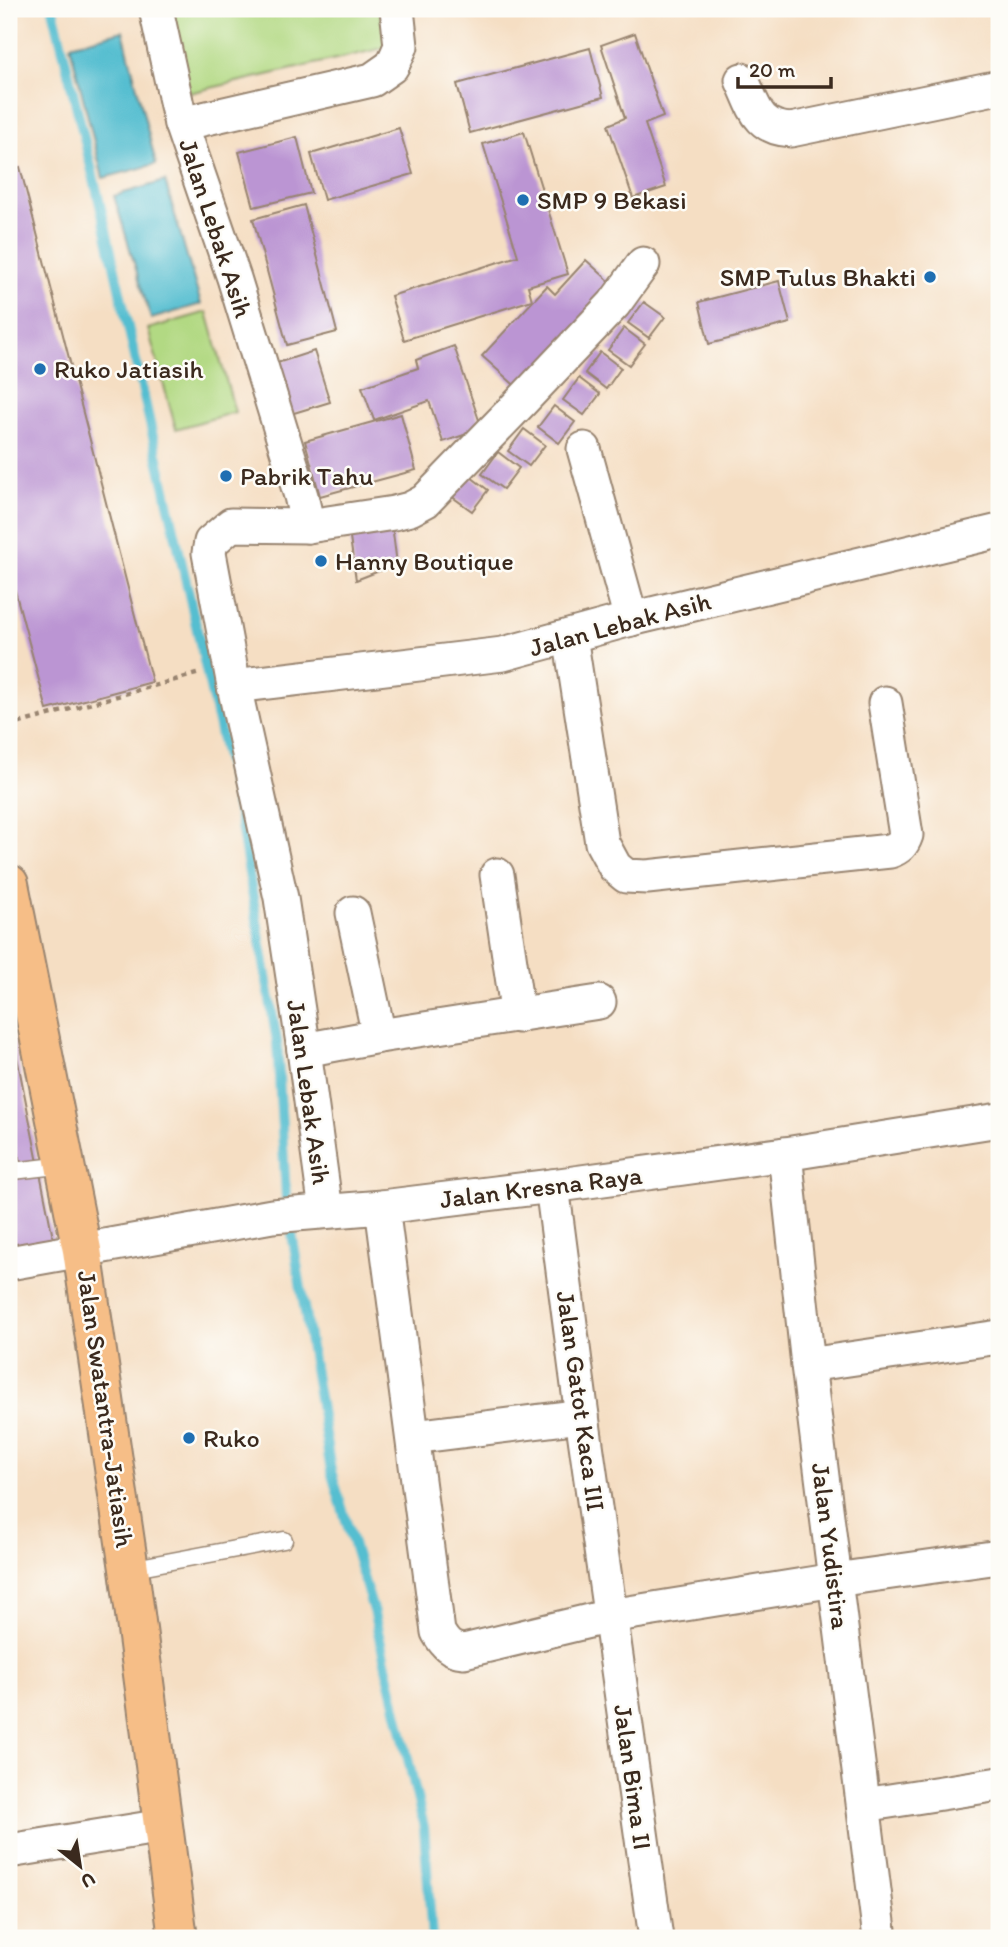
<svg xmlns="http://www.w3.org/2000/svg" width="1008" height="1947" viewBox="0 0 1008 1947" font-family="Itim,sans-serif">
	<rect width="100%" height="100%" fill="#fdfcf7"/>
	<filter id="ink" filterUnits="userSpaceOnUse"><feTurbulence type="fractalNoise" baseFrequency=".0143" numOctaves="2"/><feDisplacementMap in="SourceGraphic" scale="14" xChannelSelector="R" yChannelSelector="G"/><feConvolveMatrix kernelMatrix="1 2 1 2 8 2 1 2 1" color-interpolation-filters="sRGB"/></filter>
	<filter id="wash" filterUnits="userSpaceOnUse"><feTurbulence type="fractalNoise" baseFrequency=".00686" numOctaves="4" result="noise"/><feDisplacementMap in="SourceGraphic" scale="28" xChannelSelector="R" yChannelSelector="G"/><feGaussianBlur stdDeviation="1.57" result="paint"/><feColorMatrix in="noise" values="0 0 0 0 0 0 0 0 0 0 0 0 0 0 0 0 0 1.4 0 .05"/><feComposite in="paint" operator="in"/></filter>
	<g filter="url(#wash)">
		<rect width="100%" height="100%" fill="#f5dec3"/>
		<g fill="#b2d983" stroke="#768250" stroke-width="2">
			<polygon points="170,9 379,9 388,47 189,93"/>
			<polygon points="207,312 235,412 176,429 148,329"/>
		</g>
		<g fill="#54bed0" stroke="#487477" stroke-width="2">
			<polygon points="123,31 156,164 103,178 70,45"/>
			<polygon points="165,181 201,304 151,319 114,196"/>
		</g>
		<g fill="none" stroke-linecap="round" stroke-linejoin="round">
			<polyline stroke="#54bed0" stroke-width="10" points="53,9 104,221 240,819 277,1042 286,1197 331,1471 373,1610 424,1827 432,1938"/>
		</g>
		<g id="blocks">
			<g fill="#bb95d3">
				<polygon points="635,33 663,117 645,124 666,187 633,198 608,125 625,118 601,45"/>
				<polygon points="590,48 603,97 470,133 457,84"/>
				<polygon points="399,128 413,174 324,200 311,154"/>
				<polygon points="524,132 568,274 528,286 532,300 404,340 391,296 518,256 483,144"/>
				<polygon points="297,137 311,193 254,207 239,152"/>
				<polygon points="20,167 152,682 47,710 9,568 9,170"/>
				<polygon points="304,205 337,332 287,345 253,219"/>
				<polygon points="586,260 617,288 521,391 482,356 547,286 555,294"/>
				<polygon points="779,281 790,323 709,344 699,302"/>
				<polygon points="644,302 665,317 649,338 628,323"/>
				<polygon points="624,328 645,344 629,365 608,350"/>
				<polygon points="454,346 482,429 443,442 429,401 374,420 362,387 418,368 416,360"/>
				<polygon points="314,351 330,402 284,416 268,366"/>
				<polygon points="600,352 621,368 606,389 585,373"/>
				<polygon points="579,378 600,394 584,415 563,400"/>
				<polygon points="554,406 575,422 559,443 538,427"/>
				<polygon points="401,414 416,470 320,496 305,441"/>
				<polygon points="524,429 545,445 529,466 508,451"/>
				<polygon points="498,452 519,468 503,489 482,474"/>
				<polygon points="467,474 488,490 472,511 451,496"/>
				<polygon points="392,525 397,564 356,580 349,531"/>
				<polygon points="9,1017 55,1248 9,1257"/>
			</g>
		</g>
	</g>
	<g filter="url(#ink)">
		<use href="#blocks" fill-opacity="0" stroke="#988470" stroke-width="2"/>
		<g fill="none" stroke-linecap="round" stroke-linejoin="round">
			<defs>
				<g id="service">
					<polyline points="9,1150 13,1171 65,1165"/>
					<polyline points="129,1569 284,1540"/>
				</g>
				<g id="minor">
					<polyline points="156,9 181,124 234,278 301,496 308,526 231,525 211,542 209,553 234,686 281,898 304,1050 326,1211"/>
					<path d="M742,80C755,108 757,128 791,130L999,87"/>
					<polyline points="181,124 372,80 392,66 401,46 397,9"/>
					<polyline points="584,449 631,619"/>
					<polyline points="308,526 394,513 410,509 425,501 522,401 614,304 643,264"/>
					<path d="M570,636L602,843L615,867L626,876L647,877L890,851C899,848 903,844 906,835L885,703"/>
					<polyline points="234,686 503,654 631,619 999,531"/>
					<polyline points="497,875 518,1016"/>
					<polyline points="353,913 379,1036"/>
					<polyline points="304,1050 379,1036 599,1002"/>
					<polyline points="785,1154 808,1365 880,1938"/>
					<polyline points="552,1186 582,1416 656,1938"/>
					<path d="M382,1207L438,1632C445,1644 450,1650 464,1651L610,1616L835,1580L999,1557"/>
					<polyline points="9,1263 272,1216 382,1207 552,1186 785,1154 999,1120"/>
					<polyline points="808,1365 999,1337"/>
					<polyline points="413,1437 582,1416"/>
					<polyline points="864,1805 999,1784"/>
					<polyline points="9,1851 163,1826"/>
				</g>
				<polyline id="primary" points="9,884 82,1250 129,1569 178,1938"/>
			</defs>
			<use href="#service" stroke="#988470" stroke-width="19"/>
			<use href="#minor" stroke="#988470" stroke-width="37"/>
			<use href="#primary" stroke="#988470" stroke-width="42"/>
			<polyline stroke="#988470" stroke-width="4.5" stroke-dasharray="5 5" stroke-linecap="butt" points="9,726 200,673"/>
			<use href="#service" stroke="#fff" stroke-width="16"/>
			<use href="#minor" stroke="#fff" stroke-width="33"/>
			<use href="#primary" stroke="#f6be87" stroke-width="38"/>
		</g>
	</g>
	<g fill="#1f6fb2" stroke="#fdfcf7" stroke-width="2.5">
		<circle cx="523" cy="200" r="7"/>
		<circle cx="930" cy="277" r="7"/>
		<circle cx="40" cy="369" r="7"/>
		<circle cx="226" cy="476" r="7"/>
		<circle cx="321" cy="561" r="7"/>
		<circle cx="189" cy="1438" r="7"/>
	</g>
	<g text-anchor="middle" stroke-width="5" stroke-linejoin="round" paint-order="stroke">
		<g font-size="26" fill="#3b2a1e" stroke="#fdfcf7" text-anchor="start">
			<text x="537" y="209">SMP 9 Bekasi</text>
			<text x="916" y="286" text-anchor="end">SMP Tulus Bhakti</text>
			<text x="54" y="378">Ruko Jatiasih</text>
			<text x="240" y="485">Pabrik Tahu</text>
			<text x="335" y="570">Hanny Boutique</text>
			<text x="203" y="1447">Ruko</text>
		</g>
		<g font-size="26" fill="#3b2a1e" stroke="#fdfcf7">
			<text transform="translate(216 228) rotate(72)" y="9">Jalan Lebak Asih</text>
			<text transform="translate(620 624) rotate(-15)" y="9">Jalan Lebak Asih</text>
			<text transform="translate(309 1092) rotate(82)" y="9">Jalan Lebak Asih</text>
			<text transform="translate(541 1187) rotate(-7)" y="9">Jalan Kresna Raya</text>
			<text transform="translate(581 1401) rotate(82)" y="9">Jalan Gatot Kaca III</text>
			<text transform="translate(106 1409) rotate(82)" y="9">Jalan Swatantra-Jatiasih</text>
			<text transform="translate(831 1546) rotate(83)" y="9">Jalan Yudistira</text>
			<text transform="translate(633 1777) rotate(82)" y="9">Jalan Bima II</text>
		</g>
	</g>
	<rect width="1008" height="1947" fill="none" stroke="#fdfcf7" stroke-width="35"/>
	<g transform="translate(80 1866) rotate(150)" stroke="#fdfcf7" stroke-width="5" paint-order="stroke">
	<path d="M0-5L12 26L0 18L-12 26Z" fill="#3b2a1e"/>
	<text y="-10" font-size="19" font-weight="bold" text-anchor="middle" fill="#3b2a1e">U</text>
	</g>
	<path d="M738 77v10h93v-10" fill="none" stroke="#3b2a1e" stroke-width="3.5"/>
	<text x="749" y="77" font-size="21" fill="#3b2a1e" stroke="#fdfcf7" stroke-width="5" paint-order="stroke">20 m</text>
</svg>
